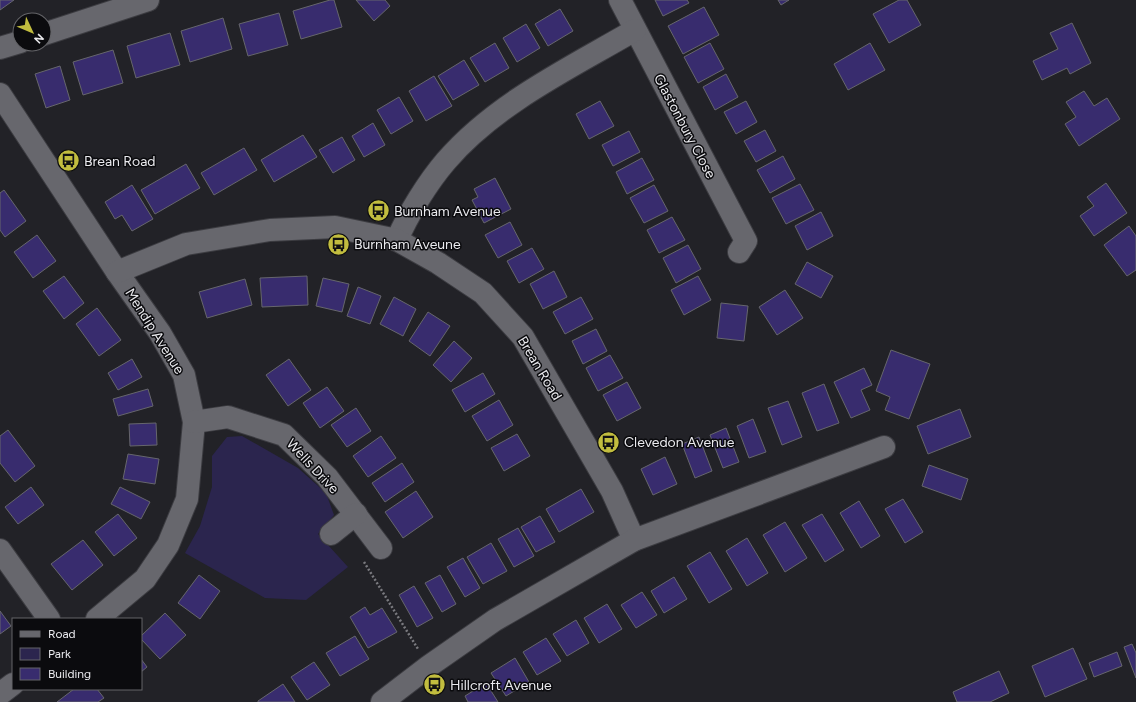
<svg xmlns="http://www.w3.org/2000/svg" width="1136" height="702" viewBox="0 0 1136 702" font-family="Figtree,sans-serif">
	<rect width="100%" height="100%" fill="#222227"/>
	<polygon fill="#2b254e" points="242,436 298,468 326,493 334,515 318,534 348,567 306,600 265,598 185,553 200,526 212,487 212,456 227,437"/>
	<g fill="#382c6e" stroke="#66666c">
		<polygon points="0,0 14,0 0,10"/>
		<polygon points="330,0 334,0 342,27 301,39 293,11"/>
		<polygon points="356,0 385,0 390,6 374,21"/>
		<polygon points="655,0 687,0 689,3 663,16"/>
		<polygon points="778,0 789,0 781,5"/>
		<polygon points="899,0 907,0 921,25 889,43 873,14"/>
		<polygon points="704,7 719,35 683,54 668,26"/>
		<polygon points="560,9 573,31 548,46 535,24"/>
		<polygon points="279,13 288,45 248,56 239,24"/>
		<polygon points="223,18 232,49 190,62 181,31"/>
		<polygon points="1072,23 1091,63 1070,74 1067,68 1042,80 1033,61 1058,49 1050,33"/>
		<polygon points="526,24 540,48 517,62 503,38"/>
		<polygon points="170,33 180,65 136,78 127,46"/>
		<polygon points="495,43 509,68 485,82 470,58"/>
		<polygon points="710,43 724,69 698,83 684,57"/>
		<polygon points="870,43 885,70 848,90 834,64"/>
		<polygon points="113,50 123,83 83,95 73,62"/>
		<polygon points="464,60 479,85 453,100 438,76"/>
		<polygon points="60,66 70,100 46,108 35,74"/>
		<polygon points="726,74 738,97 715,110 703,87"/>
		<polygon points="434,76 452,106 426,121 409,91"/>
		<polygon points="1084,91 1094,106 1107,98 1120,119 1079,146 1065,124 1076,117 1066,102"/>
		<polygon points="399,97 413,121 391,134 377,110"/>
		<polygon points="600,101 614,126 589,139 576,114"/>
		<polygon points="746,101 757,122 736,134 724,112"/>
		<polygon points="373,123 385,145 364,157 352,136"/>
		<polygon points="765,130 776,151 756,162 744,141"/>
		<polygon points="629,131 640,152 613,166 602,145"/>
		<polygon points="303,135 317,157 274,182 261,160"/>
		<polygon points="342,137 355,160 333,173 319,150"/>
		<polygon points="244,148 257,170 214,195 201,173"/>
		<polygon points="783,156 795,179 770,193 757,170"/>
		<polygon points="642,158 654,180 627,194 616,172"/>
		<polygon points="186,164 200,188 155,214 141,190"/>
		<polygon points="495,178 511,209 484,223 472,200 478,197 474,189"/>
		<polygon points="1106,183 1127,213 1094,236 1080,216 1094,206 1087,197"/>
		<polygon points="800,184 814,210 786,224 772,198"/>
		<polygon points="132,185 153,219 132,231 122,215 115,219 105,202"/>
		<polygon points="654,185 668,211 644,223 630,198"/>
		<polygon points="4,190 26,221 5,237 0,230 0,193"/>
		<polygon points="821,212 833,236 807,250 795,226"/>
		<polygon points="672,217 685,240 659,253 647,230"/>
		<polygon points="510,222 522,245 498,258 485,235"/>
		<polygon points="1129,226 1136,236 1136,270 1127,276 1104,245"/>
		<polygon points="37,235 56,261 33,278 14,252"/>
		<polygon points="688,245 701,269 676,283 663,258"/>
		<polygon points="532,248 544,269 519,283 507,261"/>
		<polygon points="807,262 833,276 821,298 795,284"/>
		<polygon points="554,271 567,297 543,309 530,284"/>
		<polygon points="64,276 84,303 64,319 43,291"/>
		<polygon points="307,276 308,305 262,307 260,278"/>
		<polygon points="698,276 711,300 684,315 671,290"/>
		<polygon points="323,278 349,284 342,312 316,306"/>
		<polygon points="245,279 252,305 207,318 199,292"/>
		<polygon points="358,287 381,296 370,324 347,316"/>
		<polygon points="785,290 803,318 777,335 759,307"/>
		<polygon points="394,297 416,309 403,336 380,324"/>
		<polygon points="581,297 593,319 565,334 553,312"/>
		<polygon points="721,303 748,306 744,341 717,338"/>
		<polygon points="97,308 121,340 99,356 76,324"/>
		<polygon points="428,312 450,326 430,356 409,341"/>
		<polygon points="596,329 607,351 583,364 572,341"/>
		<polygon points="454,341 472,358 451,382 433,365"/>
		<polygon points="891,350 930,364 909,419 885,410 890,397 876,391"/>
		<polygon points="610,355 623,378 598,391 586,368"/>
		<polygon points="132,359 142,377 118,390 108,373"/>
		<polygon points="289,359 311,390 288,406 266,375"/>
		<polygon points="864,368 872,385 861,390 870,410 851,418 834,382"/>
		<polygon points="483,373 495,394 465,412 452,390"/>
		<polygon points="627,382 641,408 617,421 603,395"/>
		<polygon points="824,384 839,423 817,431 802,393"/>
		<polygon points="327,387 344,411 320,428 303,403"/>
		<polygon points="148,389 153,406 118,416 113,399"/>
		<polygon points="499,400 513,425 487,441 472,416"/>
		<polygon points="788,401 802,437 782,445 768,408"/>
		<polygon points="356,408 371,431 347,447 331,425"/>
		<polygon points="960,409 971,437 928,454 917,426"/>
		<polygon points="753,419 766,452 749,458 737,426"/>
		<polygon points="156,423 157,445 130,446 129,424"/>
		<polygon points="726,428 739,462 723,468 710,435"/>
		<polygon points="8,430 35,466 15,482 0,463 0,436"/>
		<polygon points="517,434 530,456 504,471 491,448"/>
		<polygon points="381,436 396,458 368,477 353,456"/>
		<polygon points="699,437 712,471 695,478 682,444"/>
		<polygon points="128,454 159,459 155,484 123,479"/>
		<polygon points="665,457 677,484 653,495 641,469"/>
		<polygon points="402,463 414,482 385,502 372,483"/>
		<polygon points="929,465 968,479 961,500 922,486"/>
		<polygon points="31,487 44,505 18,524 5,507"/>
		<polygon points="120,487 150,502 141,519 111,504"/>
		<polygon points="581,489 594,512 559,532 546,509"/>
		<polygon points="416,491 433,517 403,538 385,512"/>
		<polygon points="903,499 923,532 905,543 885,509"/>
		<polygon points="859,501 880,536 861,548 840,513"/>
		<polygon points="118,514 137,538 114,556 95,532"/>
		<polygon points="822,514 844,550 825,562 802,525"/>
		<polygon points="540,516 555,542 536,552 521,527"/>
		<polygon points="785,522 807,558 785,572 763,535"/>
		<polygon points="518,528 534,556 514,567 498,539"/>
		<polygon points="747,538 768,573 747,586 726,551"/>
		<polygon points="83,540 103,565 72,590 51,564"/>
		<polygon points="491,543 507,571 483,584 467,557"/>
		<polygon points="710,552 732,589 709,603 687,566"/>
		<polygon points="463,558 480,588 465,597 447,567"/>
		<polygon points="199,575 220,591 200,619 178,603"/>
		<polygon points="440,575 456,604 442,612 425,583"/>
		<polygon points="674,577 687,599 664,613 651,591"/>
		<polygon points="414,586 433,618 417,627 399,595"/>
		<polygon points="642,592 657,615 636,628 621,605"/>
		<polygon points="607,604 622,629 599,643 584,618"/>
		<polygon points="365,607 370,615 382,608 397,632 368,648 350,617"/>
		<polygon points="0,611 11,626 0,634"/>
		<polygon points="165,613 186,635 160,659 141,639 141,636"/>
		<polygon points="576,620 589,643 567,656 553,634"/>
		<polygon points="355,636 369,659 340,676 326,653"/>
		<polygon points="546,638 561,661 537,675 523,652"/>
		<polygon points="1132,644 1136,653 1136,678 1124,647"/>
		<polygon points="1073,648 1087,679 1045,697 1032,666"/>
		<polygon points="1117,652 1122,666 1094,677 1089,663"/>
		<polygon points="515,658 529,682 506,696 491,673"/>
		<polygon points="141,659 147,667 141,672"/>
		<polygon points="314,662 330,685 307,700 291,677"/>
		<polygon points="999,671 1009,693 990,702 957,702 953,692"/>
		<polygon points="486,683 498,702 468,702 465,696"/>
		<polygon points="283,684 295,702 258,702 258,701"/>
		<polygon points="74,689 97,689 104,698 98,702 57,702"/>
	</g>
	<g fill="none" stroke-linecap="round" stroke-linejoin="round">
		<defs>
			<g id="street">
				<polyline points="620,0 746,241 739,252"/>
				<polyline points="44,34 148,0"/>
				<polyline points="0,48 20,42"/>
				<polyline points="0,94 117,272 160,333 184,375 194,422 187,499 168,545 145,579 97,619"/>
				<path d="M397,240C408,214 428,182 446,161C496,103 570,68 635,30"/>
				<polyline points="117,272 186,244 270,230 335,227 397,240 438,263 483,293 523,337 612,491 634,540"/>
				<polyline points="194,422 228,417 284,435 327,477 381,548"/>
				<polyline points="331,534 356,514"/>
				<polyline points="0,550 49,619"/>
				<polyline points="0,694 13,684"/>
				<polyline points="382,702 429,666 495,620 634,540 884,447"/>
			</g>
		</defs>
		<use href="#street" stroke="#3c3c41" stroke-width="24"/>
		<polyline stroke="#7a7a7f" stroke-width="2.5" stroke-dasharray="2 2" stroke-linecap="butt" points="364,562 418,649"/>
		<use href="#street" stroke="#67676d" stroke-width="22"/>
	</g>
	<defs>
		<symbol id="bus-disc" viewBox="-11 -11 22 22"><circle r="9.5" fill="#c2bd3f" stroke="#0b0b0e"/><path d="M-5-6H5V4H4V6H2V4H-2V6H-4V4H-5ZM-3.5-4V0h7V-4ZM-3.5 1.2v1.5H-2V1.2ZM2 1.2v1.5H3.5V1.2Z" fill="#111"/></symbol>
	</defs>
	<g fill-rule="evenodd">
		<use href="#bus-disc" x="56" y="148" width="25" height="25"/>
		<use href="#bus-disc" x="366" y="198" width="25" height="25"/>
		<use href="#bus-disc" x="326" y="232" width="25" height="25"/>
		<use href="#bus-disc" x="596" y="430" width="25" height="25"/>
		<use href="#bus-disc" x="422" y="672" width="25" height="25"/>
	</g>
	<g text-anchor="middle" stroke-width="3" stroke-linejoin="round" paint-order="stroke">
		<g font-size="14" fill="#eaeaee" stroke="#0b0b0e">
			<text transform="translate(685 126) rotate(62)" y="5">Glastonbury Close</text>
			<text transform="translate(155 331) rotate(58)" y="5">Mendip Avenue</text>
			<text transform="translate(540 368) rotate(59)" y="5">Brean Road</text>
			<text transform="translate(313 466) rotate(47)" y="5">Wells Drive</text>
		</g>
		<g font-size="14" fill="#eaeaee" stroke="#0b0b0e" text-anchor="start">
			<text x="84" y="166">Brean Road</text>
			<text x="394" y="216">Burnham Avenue</text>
			<text x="354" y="249">Burnham Aveune</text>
			<text x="624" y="447">Clevedon Avenue</text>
			<text x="450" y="690">Hillcroft Avenue</text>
		</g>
	</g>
	<rect x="12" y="618" width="130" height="72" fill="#0b0b0e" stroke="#646468"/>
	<rect x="20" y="631" width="20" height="6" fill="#67676d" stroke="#646468"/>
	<text x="48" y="638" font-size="12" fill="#eaeaee">Road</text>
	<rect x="20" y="648" width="20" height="12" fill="#2b254e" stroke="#646468"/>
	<text x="48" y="658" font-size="12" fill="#eaeaee">Park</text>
	<rect x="20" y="668" width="20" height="12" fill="#382c6e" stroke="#646468"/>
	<text x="48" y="678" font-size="12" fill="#eaeaee">Building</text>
	<g transform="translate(32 32) rotate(134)"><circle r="19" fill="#0b0b0e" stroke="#646468"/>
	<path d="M0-3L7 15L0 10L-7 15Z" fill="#c2bd3f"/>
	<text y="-6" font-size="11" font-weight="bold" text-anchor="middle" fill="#eaeaee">N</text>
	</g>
</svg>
